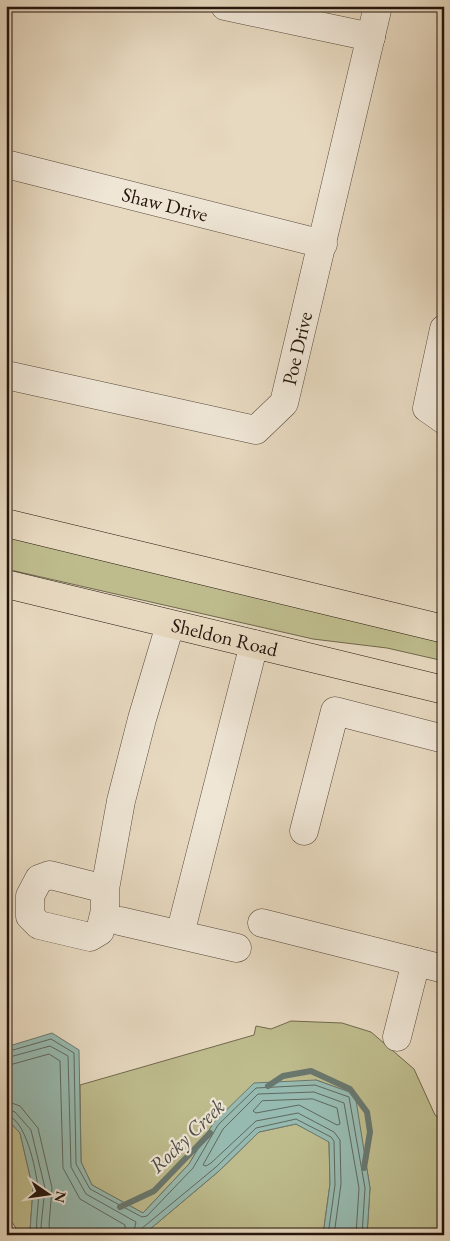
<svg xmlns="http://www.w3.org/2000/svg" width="450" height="1241" viewBox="0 0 450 1241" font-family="'EB Garamond',serif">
	<rect width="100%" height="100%" fill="#e7d9c0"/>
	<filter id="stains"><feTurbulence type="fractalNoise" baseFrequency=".004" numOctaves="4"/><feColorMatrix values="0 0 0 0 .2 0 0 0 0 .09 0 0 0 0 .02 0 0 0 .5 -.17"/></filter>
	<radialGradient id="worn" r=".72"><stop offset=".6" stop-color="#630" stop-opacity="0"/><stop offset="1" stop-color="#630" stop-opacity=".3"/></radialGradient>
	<g fill="#bebc8d" stroke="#71684d">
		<polygon points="6,533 444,635 444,661 387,648 313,639 6,569"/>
		<polygon points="291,1021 342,1023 371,1032 414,1069 435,1115 444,1122 444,1235 367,1235 370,1188 354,1094 316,1080 214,1122 189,1164 143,1213 92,1185 81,1162 80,1085 254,1035 256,1026 271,1029"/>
		<polygon points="6,1118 20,1133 33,1189 30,1231 34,1235 20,1235 6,1212"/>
		<polygon points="296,1124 329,1141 330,1184 323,1235 139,1235 149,1230 219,1171 259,1132"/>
	</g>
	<polygon fill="#97bab0" stroke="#69786f" points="52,1033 79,1050 81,1162 92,1185 143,1213 189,1164 214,1122 254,1083 316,1080 355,1094 370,1188 367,1235 323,1235 330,1184 329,1142 296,1124 259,1132 219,1171 149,1230 139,1235 34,1235 30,1231 33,1189 20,1133 6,1118 6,1047"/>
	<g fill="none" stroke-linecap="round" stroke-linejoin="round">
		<g stroke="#5e685e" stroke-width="1">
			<polyline points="6,1052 51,1039 74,1053 76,1164 90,1189 142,1217 147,1216 193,1168 218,1125 256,1088 315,1085 349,1097 365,1188 362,1235"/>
			<polyline points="6,1058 50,1046 68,1056 71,1167 86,1194 136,1222 133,1235"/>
			<polyline points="6,1066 49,1054 60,1061 63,1168 80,1199 125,1225 125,1235"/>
			<polygon points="313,1099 337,1108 340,1124 337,1125 299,1105 256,1113 253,1111 262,1101"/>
			<polyline points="6,1101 20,1106 38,1128 52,1188 49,1225 51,1235"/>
			<polyline points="6,1109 15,1112 31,1130 45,1188 41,1226 43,1235"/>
			<path d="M6,1115C26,1118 36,1170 38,1188C40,1203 35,1220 37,1235"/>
			<polyline points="139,1235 141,1229 216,1167 256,1128 296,1119 331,1137 334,1141 335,1185 328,1235"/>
			<polyline points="334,1235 341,1184 340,1140 334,1132 298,1113 256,1121 211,1163 206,1166 203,1165 223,1129 258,1094 314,1092 344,1103 359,1188 356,1235"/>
		</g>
		<g stroke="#69786f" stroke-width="6">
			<polyline points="268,1086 283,1076 311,1071 350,1089 367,1112 370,1132 364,1168"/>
			<polyline points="120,1207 154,1191 210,1133"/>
		</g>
		<defs>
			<g id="minor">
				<polyline points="225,6 371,37"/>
				<path id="s1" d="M6,164L323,244"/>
				<polyline points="444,329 427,408 444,420"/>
				<path id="s2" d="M6,375L256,430L284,403L378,6"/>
				<polyline points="304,831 335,711 444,739"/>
				<polyline points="105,889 50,875 39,879 30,896 30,916 39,925 90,937 100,931 105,910 105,889 121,801 142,719 170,625"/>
				<polyline points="120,921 237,948"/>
				<polyline points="262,923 444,969"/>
				<polyline points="180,934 254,644"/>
				<polyline points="397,1037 416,962"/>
			</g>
			<g id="major">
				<polyline points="6,523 444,629"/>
				<path id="s3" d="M6,584L444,690"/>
			</g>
		</defs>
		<use href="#minor" stroke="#55463a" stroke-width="29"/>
		<use href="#major" stroke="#24150d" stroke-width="29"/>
		<use href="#minor" stroke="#efe6d6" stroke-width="28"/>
		<use href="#major" stroke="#e7d9c0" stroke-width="28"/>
	</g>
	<g text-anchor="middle" stroke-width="4.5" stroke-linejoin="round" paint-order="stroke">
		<g font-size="20" fill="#24150d" stroke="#efe6d6">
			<text dy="7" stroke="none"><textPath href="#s1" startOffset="164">Shaw Drive</textPath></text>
			<text dy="7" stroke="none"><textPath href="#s2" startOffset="351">Poe Drive</textPath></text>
			<text dy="7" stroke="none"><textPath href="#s3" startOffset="225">Sheldon Road</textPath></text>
		</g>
		<g font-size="21" font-style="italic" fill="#4c4f46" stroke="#efe6d6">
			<text transform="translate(187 1136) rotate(-44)" y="7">Rocky Creek</text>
		</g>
	</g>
	<rect width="450" height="1241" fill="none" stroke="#e7d9c0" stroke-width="25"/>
	<rect x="8" y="8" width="435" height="1226" fill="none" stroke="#24150d" stroke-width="2.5"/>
	<rect x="12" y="12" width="425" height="1216" fill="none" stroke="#24150d"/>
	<g transform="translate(48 1194) rotate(103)" stroke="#efe6d6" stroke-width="4" paint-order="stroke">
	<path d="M0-4L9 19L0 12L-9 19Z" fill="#24150d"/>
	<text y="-8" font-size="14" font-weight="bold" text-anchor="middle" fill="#24150d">N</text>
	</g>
	<rect width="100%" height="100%" filter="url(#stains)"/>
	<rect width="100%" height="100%" fill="url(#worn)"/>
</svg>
